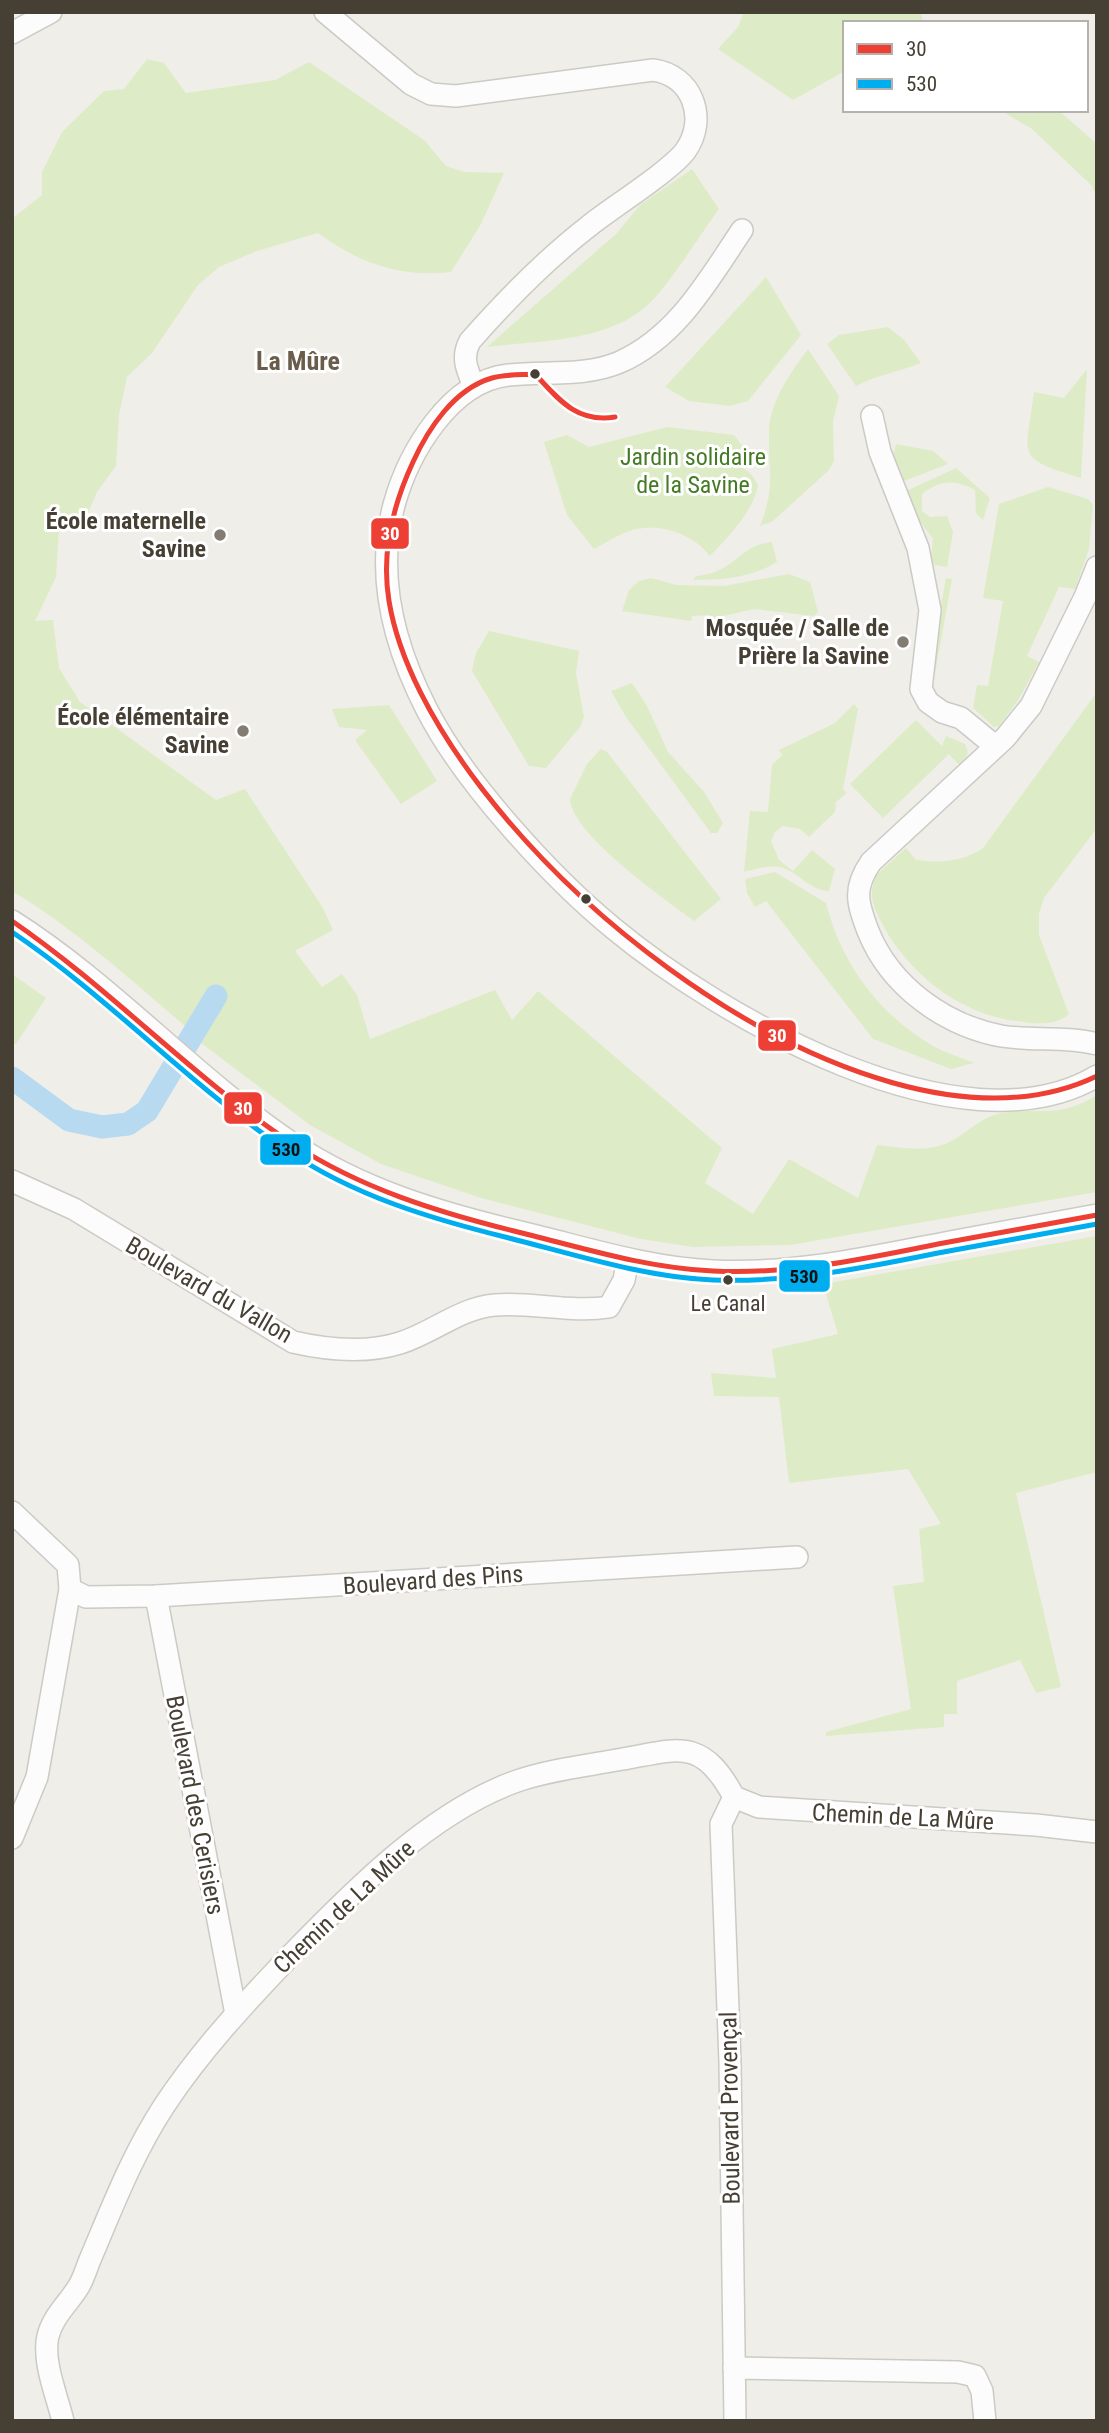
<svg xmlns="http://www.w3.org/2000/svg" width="1109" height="2433" viewBox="0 0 1109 2433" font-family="'Roboto Condensed',sans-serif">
	<rect width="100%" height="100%" fill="#f0eee8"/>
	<g fill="#ddecc7">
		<polygon points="744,12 921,12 923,23 845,23 845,71 793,100 718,49 738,27"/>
		<path d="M147,59L164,63L186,93L275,80L309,62L424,140L446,166L464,172L504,173L481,224L451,272C401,278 358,263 318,233L257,251L219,267L198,285L152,353L127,377L119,415L116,466L97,492L83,525L59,529L56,577L35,621L53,620L59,668L80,702L216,800L245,789L323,908L333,930L295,951L322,987L342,974L357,995L370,1039L495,990L512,1020L538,991L722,1148L705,1183L753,1214L789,1159L858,1198L877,1145C897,1147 922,1152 942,1145C964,1138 979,1116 1003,1113C1044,1107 1057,1119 1097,1095V1192L790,1245L693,1247L641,1239L481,1198L381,1164L310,1125L201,1043L223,1000L206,990L186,1027C130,979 75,929 12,891V219L42,195V172L62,132L104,91L124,89Z"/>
		<polygon points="1000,110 1058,110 1097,144 1097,199 1092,186 1032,129"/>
		<path d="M692,169L719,209C700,235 671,282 649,304C607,343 540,340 487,347L616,234L640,205Z"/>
		<polygon points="766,277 801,335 748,401 730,406 689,401 665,387"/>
		<path d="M888,327L904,340L921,363C899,372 877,375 856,386L827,344L839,335Z"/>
		<path d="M808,349L839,396L833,422L834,461L829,470L773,521L760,526C776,486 768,471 769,431C770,401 791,372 808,349Z"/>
		<path d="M1087,369L1081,478C1013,457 1026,458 1034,392L1064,398Z"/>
		<path d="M667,427L734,435L750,456L739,465L752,475L758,485C753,512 729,536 710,556C692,533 658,522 629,531C618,535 605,543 594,549L567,515L544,442L567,435L589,447Z"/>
		<polygon points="896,444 933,451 948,464 899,483 891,465"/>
		<path d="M956,468L990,498L983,520L976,513L975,490C954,479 941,480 922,494V511L930,517L947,516L953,532L947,567L930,564L933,539L908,505L904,492Z"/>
		<polygon points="1048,487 1088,499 1093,505 1089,549 1075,589 1059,587 1027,656 1039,662 1019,699 999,726 994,727 973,708 977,685 988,686 1003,601 983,598 999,504"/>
		<path d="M772,542L777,562C751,578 724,580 693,580L696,576C736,573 738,545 772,542Z"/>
		<polygon points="789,574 810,582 818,612 814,616 754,609 711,619 710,615 692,616 691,621 622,611 629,590 639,581 651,578 677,585 724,586"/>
		<polygon points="946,578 952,579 935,674 929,673"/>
		<polygon points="489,631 579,651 576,673 584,717 580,727 546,768 529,766 472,671 476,653"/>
		<polygon points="632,683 647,706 668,752 704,792 723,823 717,833 711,833 626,717 611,691"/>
		<path d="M1097,692V828L1044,898L1039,914V935L1069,1014C1057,1025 1039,1024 1024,1022C967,1017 920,983 889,936C883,925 873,909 872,897C871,891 874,882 875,876L906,848L916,860C940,863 963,862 983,848Z"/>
		<path d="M854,704L858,709L843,789L847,793L836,802L835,812L809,837L800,829L783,826L775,832L771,841L779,860L793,871L812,850L835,869L829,891C809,890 801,874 783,868C770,864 756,869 744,872L750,811L768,812L772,765L782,755L779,750L835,723Z"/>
		<polygon points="389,705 437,781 401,804 355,740 367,730 339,727 332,709"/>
		<path d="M916,720L942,746L946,736L965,744C970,753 967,758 959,765L949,754L883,818L850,784Z"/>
		<path d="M601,749L607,752L721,899L694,921C665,899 572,835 570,799L587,764Z"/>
		<path d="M775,872L826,903C841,961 874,1008 925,1041C939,1051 958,1056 974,1063L951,1069L873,1039L766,901L755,907L747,893L745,879Z"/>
		<polygon points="12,974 46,998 16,1044 12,1044"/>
		<polygon points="1097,1236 1097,1472 1016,1493 1061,1687 1036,1693 1020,1660 957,1681 957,1714 944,1714 944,1727 826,1736 826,1732 911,1709 893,1586 924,1582 919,1529 941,1524 908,1469 789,1483 779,1397 714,1396 711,1373 776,1378 772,1349 838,1334 823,1284"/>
	</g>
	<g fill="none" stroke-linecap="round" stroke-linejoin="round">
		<polyline stroke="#b7daf0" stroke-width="23" points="12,1078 69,1120 102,1127 128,1124 147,1111 216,996"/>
		<defs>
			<g id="minor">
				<path d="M325,12L411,84L431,94L456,96L653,70C692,75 708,118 686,150C672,170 611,208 589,226C545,260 507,299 470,341C461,357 467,370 474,386"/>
				<polyline points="12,33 51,12"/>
				<path d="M742,230C709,279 677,337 620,362C586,377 544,371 508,375C449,382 408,454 394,505C375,576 394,646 427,710C464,782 551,877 613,928C719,1016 961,1157 1097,1076"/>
				<polyline points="872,416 880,452 918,548 930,610 921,689 928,702 942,712 961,718 995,746"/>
				<path d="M1097,567L1085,597L1031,706L1005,738L871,862C853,888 857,902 868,931C890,986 944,1025 1001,1036C1032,1041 1066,1036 1097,1044"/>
				<path d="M12,921C113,985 193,1077 293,1144C362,1190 440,1213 520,1232C584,1247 647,1268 713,1271C793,1275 872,1257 950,1242C999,1233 1048,1224 1097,1215"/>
				<path d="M12,1181L74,1209L293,1342C328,1350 365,1354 400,1343C433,1333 459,1308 495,1305C532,1302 572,1313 609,1307L624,1280L628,1259"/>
				<polyline points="12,1512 68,1565 70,1589 37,1777 12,1838"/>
				<polyline points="70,1589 86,1597 156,1596 797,1557"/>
				<polyline points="156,1596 236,2014"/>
				<polyline points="734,1797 721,1824 730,2062 735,2421"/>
				<polyline points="734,2368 958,2372 975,2376 982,2391 985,2421"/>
				<path d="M63,2421C57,2396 42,2361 48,2336C53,2316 68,2304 79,2286C83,2279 86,2270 89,2262C112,2208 132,2155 164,2106C201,2050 246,2002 292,1954C354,1890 432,1811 517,1781C549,1770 584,1766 617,1760C677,1750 701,1735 734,1797L759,1807L1036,1825L1097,1832"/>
			</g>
		</defs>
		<use href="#minor" stroke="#cccac4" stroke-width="24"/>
		<use href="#minor" stroke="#fdfcfc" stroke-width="21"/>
		<defs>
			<g id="bus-1">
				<path d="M615,417C577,423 559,400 535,374C521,375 506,374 492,378C454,389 428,429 413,462C393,505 381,553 389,601C427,833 860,1190 1097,1076"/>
				<path d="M12,921C111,989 193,1078 293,1144C360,1188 437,1212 514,1231C580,1247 645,1268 713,1271C789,1275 864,1259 938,1244C991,1234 1044,1225 1097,1215"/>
			</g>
			<path id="bus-2" d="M12,932C110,998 190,1086 288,1151C354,1196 432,1219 509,1238C576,1255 644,1277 713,1280C789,1283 864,1268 938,1253C991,1243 1044,1234 1097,1224"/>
		</defs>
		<use href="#bus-1" stroke="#fff" stroke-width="10"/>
		<use href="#bus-2" stroke="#fff" stroke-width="10"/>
		<use href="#bus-1" stroke="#ee3f34" stroke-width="5"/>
		<use href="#bus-2" stroke="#00adee" stroke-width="5"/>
	</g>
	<g fill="#463f34" stroke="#fff" stroke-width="2.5">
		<circle cx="535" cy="374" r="6"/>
		<circle cx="586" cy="899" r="6"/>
		<circle cx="728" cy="1280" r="6"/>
	</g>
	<g fill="#827c73" stroke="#fff" stroke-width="2.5">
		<circle cx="220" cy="535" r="7"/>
		<circle cx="903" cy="642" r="7"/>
		<circle cx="243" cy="731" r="7"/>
	</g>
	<g text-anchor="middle" stroke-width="6" stroke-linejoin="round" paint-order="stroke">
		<g font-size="22" fill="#463f34" stroke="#fff">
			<text x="728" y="1311">Le Canal</text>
		</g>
		<g font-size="24" fill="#457b25" stroke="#fff">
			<text x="693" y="465">Jardin solidaire<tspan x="693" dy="28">de la Savine</tspan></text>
		</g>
		<g font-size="24" font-weight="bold" fill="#463f34" stroke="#fff" text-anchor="end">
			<text x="206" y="529">École maternelle<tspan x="206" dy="28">Savine</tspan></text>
			<text x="889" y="636">Mosquée / Salle de<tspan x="889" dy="28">Prière la Savine</tspan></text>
			<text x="229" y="725">École élémentaire<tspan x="229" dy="28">Savine</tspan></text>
		</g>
		<g font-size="24" fill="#463f34" stroke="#fff">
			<text transform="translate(209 1290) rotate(30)" y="8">Boulevard du Vallon</text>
			<text transform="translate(433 1580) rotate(-4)" y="8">Boulevard des Pins</text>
			<text transform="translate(195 1805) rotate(79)" y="8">Boulevard des Cerisiers</text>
			<text transform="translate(903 1817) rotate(3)" y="8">Chemin de La Mûre</text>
			<text transform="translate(344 1907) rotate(-43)" y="8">Chemin de La Mûre</text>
			<text transform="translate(730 2108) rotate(-91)" y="8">Boulevard Provençal</text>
		</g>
		<g font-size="26" font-weight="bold" fill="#6a5d4b" stroke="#fff">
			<text x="298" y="370">La Mûre</text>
		</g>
	</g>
	<g stroke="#fff" stroke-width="2.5">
		<rect x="370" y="517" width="40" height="33" rx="7" fill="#ee3f34"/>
		<rect x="757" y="1019" width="40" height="33" rx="7" fill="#ee3f34"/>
		<rect x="223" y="1091" width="40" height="34" rx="7" fill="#ee3f34"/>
		<rect x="259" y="1133" width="53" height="33" rx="7" fill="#00adee"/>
		<rect x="778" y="1259" width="53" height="34" rx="7" fill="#00adee"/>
	</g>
	<g font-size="19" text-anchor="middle" font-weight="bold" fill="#fff">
		<text x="390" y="540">30</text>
		<text x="777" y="1042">30</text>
		<text x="243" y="1115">30</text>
	</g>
	<g font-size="19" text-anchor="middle" font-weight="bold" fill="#111">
		<text x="286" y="1156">530</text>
		<text x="804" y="1283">530</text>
	</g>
	<rect width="1109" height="2433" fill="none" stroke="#463f34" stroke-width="28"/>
	<rect x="843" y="21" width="245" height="91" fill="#ffffff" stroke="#b5b2ae" stroke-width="2"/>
	<rect x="857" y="44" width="35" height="10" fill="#ee3f34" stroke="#b5b2ae" stroke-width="2"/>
	<text x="906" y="56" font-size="21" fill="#463f34">30</text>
	<rect x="857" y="79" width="35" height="10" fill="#00adee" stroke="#b5b2ae" stroke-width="2"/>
	<text x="906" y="91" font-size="21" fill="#463f34">530</text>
</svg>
